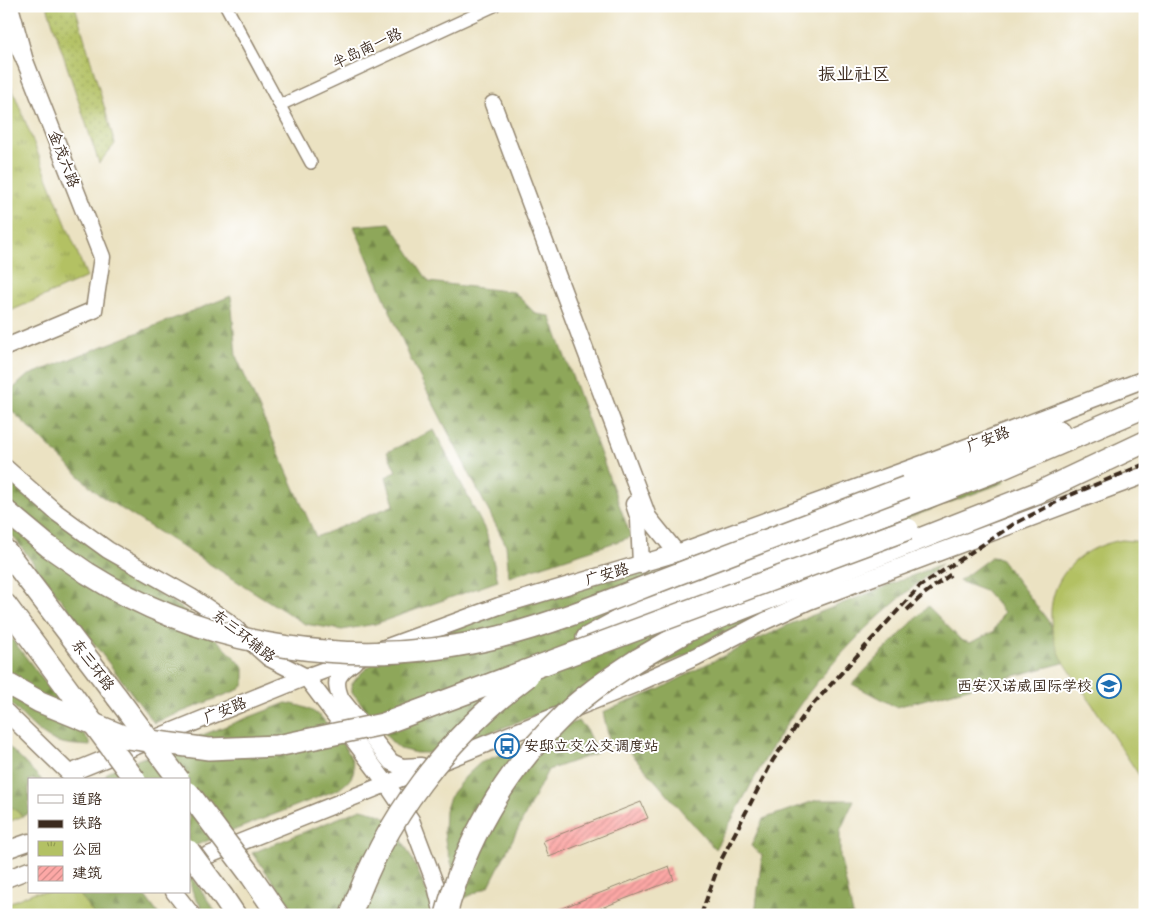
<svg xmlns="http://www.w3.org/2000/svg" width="1151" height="921" viewBox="0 0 1151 921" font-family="'Architects Daughter','LXGW WenKai TC',sans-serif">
	<defs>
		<pattern id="grass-dots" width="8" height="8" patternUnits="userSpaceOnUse" patternTransform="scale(1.25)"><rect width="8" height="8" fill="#b3c164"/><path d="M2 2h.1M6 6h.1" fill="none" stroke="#939d52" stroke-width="1.8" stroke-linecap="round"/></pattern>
		<pattern id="forest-firs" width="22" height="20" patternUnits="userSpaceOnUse" patternTransform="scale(1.25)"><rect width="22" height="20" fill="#8ea75a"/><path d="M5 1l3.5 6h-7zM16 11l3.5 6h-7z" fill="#75884a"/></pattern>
		<pattern id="park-tufts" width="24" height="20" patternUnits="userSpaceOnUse" patternTransform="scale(1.25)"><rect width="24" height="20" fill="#b3c164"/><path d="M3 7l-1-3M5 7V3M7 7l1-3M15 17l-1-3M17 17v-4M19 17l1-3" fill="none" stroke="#939d52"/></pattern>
		<pattern id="building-hatch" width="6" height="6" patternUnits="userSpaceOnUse" patternTransform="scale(1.25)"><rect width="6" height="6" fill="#fda8a6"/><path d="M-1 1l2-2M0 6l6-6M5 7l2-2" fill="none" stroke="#ce8987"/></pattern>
	</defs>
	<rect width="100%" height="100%" fill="#fff"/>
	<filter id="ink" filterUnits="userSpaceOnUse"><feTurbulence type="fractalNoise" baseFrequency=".02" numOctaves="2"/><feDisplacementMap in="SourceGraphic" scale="10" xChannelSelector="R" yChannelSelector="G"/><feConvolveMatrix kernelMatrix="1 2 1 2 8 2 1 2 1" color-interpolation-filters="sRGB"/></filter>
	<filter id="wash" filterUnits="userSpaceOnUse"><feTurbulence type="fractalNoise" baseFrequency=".0096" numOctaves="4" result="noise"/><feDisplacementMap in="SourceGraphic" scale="20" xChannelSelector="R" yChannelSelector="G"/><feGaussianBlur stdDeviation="1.12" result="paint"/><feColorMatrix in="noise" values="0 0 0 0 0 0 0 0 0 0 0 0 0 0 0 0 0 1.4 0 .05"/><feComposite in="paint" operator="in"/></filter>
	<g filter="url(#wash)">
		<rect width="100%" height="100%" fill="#ebe2c2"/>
		<polygon fill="url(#grass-dots)" stroke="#777641" points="47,6 75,6 115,144 99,163"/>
		<g fill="url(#forest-firs)" stroke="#64683c">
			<polygon points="390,223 429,282 514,292 536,314 550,316 631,537 509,577 506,545 410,358 354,226"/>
			<polygon points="231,296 236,356 316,537 394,505 386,477 396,471 387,452 434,430 486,532 498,581 375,624 342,630 305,624 98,494 6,405 6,395 27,376"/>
			<polygon points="988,443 1005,482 908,518 920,552 705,648 495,731 429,753 416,753 400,749 391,741 352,692 352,684 360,674 372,664 410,646 509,609"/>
			<polygon points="6,476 136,579 192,615 244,667 244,684 240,689 154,723 6,527"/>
			<polygon points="991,557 1000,558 1049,622 1067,662 896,707 852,684 928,606 961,640 970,643 993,632 1004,612 985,591 959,581"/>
			<path d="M942,564C886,607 834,655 794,713C764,756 742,804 715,849L623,744L611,748L603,712L660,689L705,665L788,625Z"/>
			<path d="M6,631L90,742V746C79,745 66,745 55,741C36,733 21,713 6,699Z"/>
			<path d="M286,703C299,705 310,708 321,717C331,730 359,758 353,774C350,781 344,785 339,789L189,848V780H105L106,774L111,770Z"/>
			<polygon points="578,721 585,727 597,753 548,770 489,886 463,899 446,846 444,832 445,810 452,793 466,776 480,763"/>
			<polygon points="6,744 42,780 29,780 29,813 23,816 6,803"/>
			<polygon points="817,800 854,800 840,831 840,856 853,915 755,915 762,855 751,846 763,819"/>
			<path d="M361,809C369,811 379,813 386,818C402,832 429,893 435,915H298L252,853Z"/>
			<path d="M191,876L218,915H207C199,903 188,891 191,876Z"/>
			<polygon points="78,892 142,892 159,915 94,915"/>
		</g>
		<g fill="url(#park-tufts)" stroke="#777641">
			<polygon points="6,73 87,277 6,313"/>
			<polygon points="6,803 23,816 6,823"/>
		</g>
		<g fill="#b3c164" stroke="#777641">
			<path d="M1122,540L1145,542V784L1064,662C1033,606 1059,551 1122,540Z"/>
			<polygon points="35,892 78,892 94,915 6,915 6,904"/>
		</g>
		<g id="blocks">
			<g fill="url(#building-hatch)">
				<polygon points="641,802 648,818 549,857 543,841"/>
				<polygon points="669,866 674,880 583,915 544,915"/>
			</g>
		</g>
	</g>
	<g filter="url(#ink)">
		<use href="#blocks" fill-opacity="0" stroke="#938670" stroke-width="1"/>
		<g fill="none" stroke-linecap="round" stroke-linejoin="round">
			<defs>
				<g id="street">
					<polyline points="226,6 311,163"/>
					<polyline points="280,105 494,6"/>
				</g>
				<g id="secondary">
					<polyline points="6,21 25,61 10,6"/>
					<polyline points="493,104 648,517 677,553"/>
					<polyline points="6,347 94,310 102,257 25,61"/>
					<polyline points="6,468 57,513 108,550 191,597 227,621 269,658 306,677 386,783 411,820 436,886 443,915"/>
					<polyline points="634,504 639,519 641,565"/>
					<path d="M354,662C337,674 333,680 341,699L391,762L402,767L421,766"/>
					<polyline points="6,712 76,780"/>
					<polyline points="70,773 306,677 499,606 677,553 925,463 1145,379"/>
					<polyline points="6,850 29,842"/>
					<polyline points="189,863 638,683 696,657 765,621 809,601 1145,475"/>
					<polyline points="6,879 29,870"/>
					<polyline points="174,892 192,915"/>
				</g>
				<g id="highway">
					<polyline points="906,487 1014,445 1059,431"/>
					<polyline points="6,511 48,546 87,573"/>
					<polyline points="6,551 117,697"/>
					<polyline points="6,605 73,696"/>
					<polyline points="587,638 620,620 689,589 996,471 1145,407"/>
					<polyline points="637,660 689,630 721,617 1037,493 1145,442"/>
					<polyline points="252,877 278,915"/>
					<polyline points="223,897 235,915"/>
				</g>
			</defs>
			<use href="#street" stroke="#938670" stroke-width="14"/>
			<use href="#secondary" stroke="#938670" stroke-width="19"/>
			<use href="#highway" stroke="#938670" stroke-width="24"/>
			<use href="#street" stroke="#fff" stroke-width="11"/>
			<use href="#secondary" stroke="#fff" stroke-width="16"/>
			<use href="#highway" stroke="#fff" stroke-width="21"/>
			<g stroke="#3b2a1e" stroke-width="4" stroke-dasharray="8 4" stroke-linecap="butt">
				<polyline points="907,610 924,594 951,574"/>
				<polyline points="701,915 719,864 773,760 807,711 920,586 1014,524 1068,496 1145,464"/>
			</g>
			<defs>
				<g id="highway-bridge">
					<path d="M87,573C209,650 359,671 499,637C559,622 617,597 675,575C752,546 829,517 906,487"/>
					<polyline points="6,683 40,702 128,738 209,749 277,746 383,724 908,529"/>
					<polyline points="73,696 135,780"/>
					<polyline points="117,697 179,780"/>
					<polyline points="189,793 252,877"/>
					<polyline points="189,851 223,897"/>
					<path d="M351,915C384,819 447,737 528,676"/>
					<path d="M446,915C465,841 505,773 559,720C582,696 610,678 637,660"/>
				</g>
			</defs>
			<use href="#highway-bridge" stroke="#938670" stroke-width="24" stroke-linecap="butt"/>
			<use href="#highway-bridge" stroke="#fff" stroke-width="21"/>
		</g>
	</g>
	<defs>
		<symbol id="school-ring" viewBox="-11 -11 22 22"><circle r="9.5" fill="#fff" stroke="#1f6fb2" stroke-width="1.5"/><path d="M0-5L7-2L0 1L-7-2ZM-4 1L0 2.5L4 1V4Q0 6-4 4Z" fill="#1f6fb2"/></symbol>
		<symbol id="bus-ring" viewBox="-11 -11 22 22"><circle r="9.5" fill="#fff" stroke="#1f6fb2" stroke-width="1.5"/><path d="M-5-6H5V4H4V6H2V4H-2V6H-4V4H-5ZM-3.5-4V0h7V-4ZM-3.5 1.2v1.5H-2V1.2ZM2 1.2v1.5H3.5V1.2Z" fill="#1f6fb2"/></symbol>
	</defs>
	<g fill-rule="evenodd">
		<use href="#school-ring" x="1095" y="672" width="28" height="28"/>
		<use href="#bus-ring" x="493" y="732" width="28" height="28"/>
	</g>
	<g text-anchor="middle" stroke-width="4" stroke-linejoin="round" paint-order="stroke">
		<g font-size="15" fill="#3b2a1e" stroke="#fff">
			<text transform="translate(367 48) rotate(-25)" y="5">半岛南一路</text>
			<text transform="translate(64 159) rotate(69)" y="5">金茂六路</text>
			<text transform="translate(988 439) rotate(-21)" y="5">广安路</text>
			<text transform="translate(607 574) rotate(-16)" y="5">广安路</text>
			<text transform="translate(244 636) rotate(38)" y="5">东三环辅路</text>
			<text transform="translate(93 665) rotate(53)" y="5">东三环路</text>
			<text transform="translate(225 710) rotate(-22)" y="5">广安路</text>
		</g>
		<g font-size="15" fill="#3b2a1e" stroke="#fff" text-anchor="end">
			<text x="1092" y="691">西安汉诺威国际学校</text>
			<text x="524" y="751" text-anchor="start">安邸立交公交调度站</text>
		</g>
		<g font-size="18" fill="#3b2a1e" stroke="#fff">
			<text x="854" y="80">振业社区</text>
		</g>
	</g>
	<rect width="1151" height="921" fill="none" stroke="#fff" stroke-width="25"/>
	<rect x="28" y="778" width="162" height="115" fill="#ffffff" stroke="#b1aaa5"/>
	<rect x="38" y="795" width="25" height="8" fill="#ffffff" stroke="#b1aaa5"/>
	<text x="72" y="804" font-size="15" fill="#3b2a1e">道路</text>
	<rect x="38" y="820" width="25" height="8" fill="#3b2a1e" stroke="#b1aaa5"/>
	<text x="72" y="828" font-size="15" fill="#3b2a1e">铁路</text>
	<rect x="38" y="841" width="25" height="15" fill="url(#park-tufts)" stroke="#b1aaa5"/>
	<text x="72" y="854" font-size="15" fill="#3b2a1e">公园</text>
	<rect x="38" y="866" width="25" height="15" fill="url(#building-hatch)" stroke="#b1aaa5"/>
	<text x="72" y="878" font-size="15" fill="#3b2a1e">建筑</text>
</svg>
